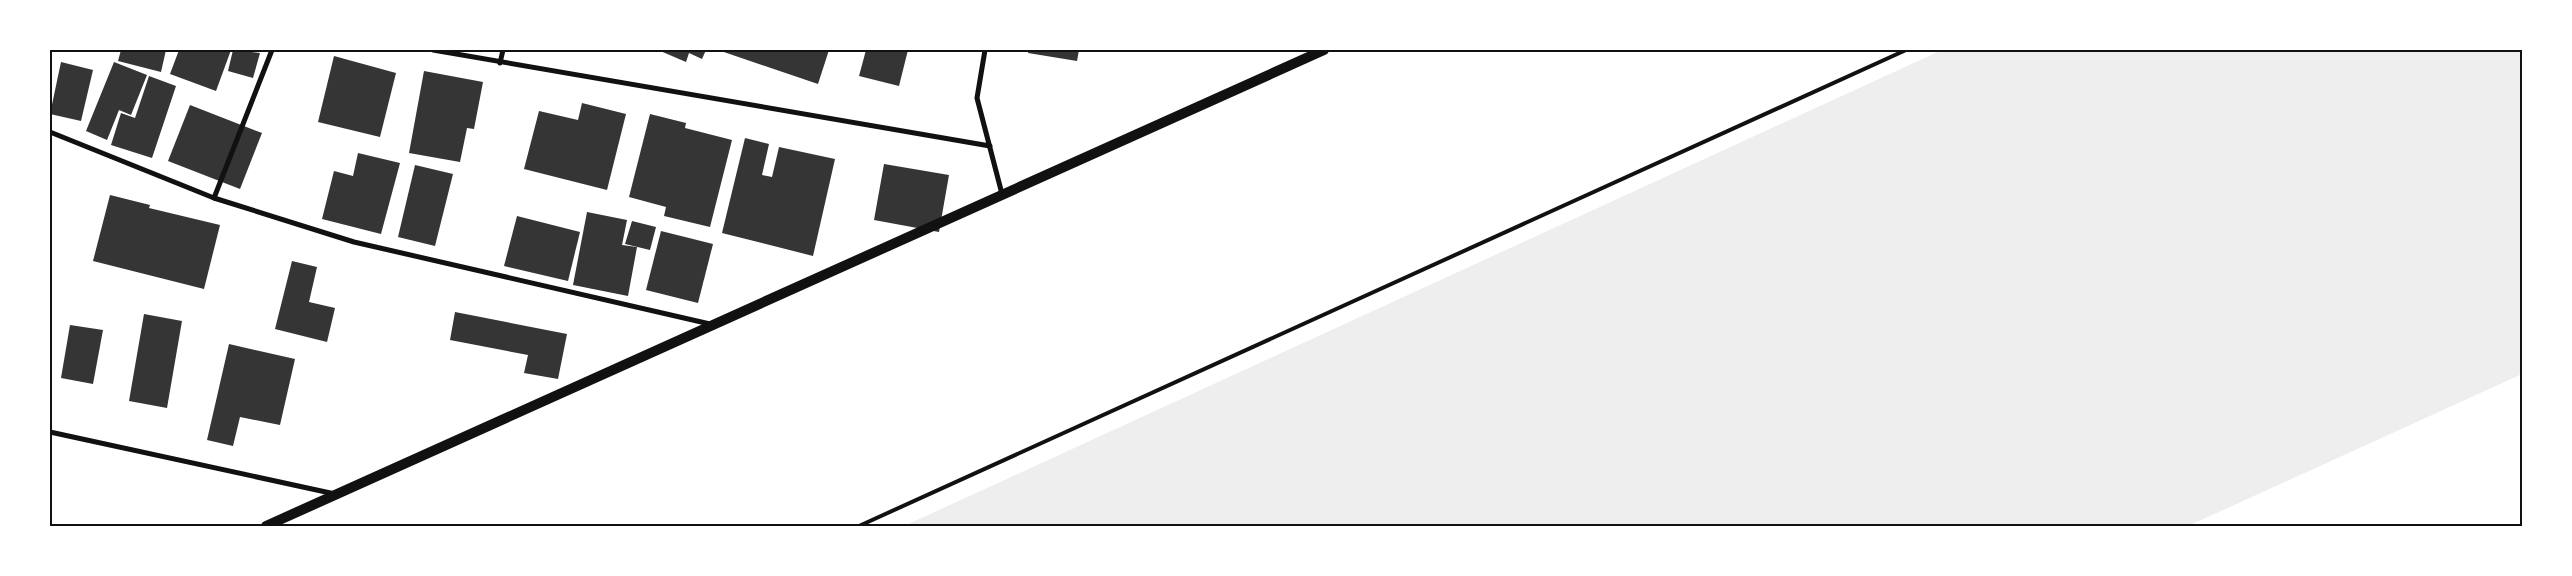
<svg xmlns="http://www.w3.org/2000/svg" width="2572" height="576" viewBox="0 0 2572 576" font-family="'Titillium Web',sans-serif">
	<rect width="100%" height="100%" fill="#fff"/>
	<polygon fill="#eee" points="1942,50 2522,50 2522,374 2188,526 904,526"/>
	<g fill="#353535">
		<polygon points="121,50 166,50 161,72 118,61"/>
		<polygon points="179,50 231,50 216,91 170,74"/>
		<polygon points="233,50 260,53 253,78 228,71"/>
		<polygon points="658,50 706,50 702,59 689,53 686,62"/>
		<polygon points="718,50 829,50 818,84"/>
		<polygon points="866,50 908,50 899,86 859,76"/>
		<polygon points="1029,50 1079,50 1077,61 1028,53"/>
		<polygon points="334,56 396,73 380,137 318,122"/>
		<polygon points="61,62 93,70 81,121 50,114"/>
		<polygon points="114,62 147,75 131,115 119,110 107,140 86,131"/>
		<polygon points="424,71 483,82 474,129 467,128 460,162 409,153"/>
		<polygon points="149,76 176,86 152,158 111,145 121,113 135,118"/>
		<polygon points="582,103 626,114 607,190 524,169 539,111 578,120"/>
		<polygon points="190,105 262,133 240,189 168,161"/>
		<polygon points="650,114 686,123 685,128 732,140 710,227 664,216 666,207 629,197"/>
		<polygon points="745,138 769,144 762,175 772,177 779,147 835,159 813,256 722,233"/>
		<polygon points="358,153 400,163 381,234 322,219 334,171 353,176"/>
		<polygon points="884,164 949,175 939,232 874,220"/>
		<polygon points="415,165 453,174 435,246 398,237"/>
		<polygon points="110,195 150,205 149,208 220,225 204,289 93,261"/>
		<polygon points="587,212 627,220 622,245 637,247 628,296 573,285"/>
		<polygon points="517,216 580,232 568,281 504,266"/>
		<polygon points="632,221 656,227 650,250 625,244"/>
		<polygon points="661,231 713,244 698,303 646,290"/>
		<polygon points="292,261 317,267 309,302 335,308 327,342 275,329"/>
		<polygon points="455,312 567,334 558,379 524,373 528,355 450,340"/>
		<polygon points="144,314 182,321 167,408 129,401"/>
		<polygon points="70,325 103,330 93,384 61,378"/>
		<polygon points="229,344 295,359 280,425 240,417 233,446 207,440"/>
	</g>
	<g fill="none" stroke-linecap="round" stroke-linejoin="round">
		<polyline stroke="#111" stroke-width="4" points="859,526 1906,50"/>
		<g stroke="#111" stroke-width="5">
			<polyline points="433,50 990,146"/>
			<polyline points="985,50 977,98 1002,194"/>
			<polyline points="500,63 503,50"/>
			<polyline points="50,132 214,198 354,242 710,324"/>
			<polyline points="214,198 272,50"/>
			<polyline points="50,432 335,494"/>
		</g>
		<polyline stroke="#111" stroke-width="10" points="266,526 1324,50"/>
	</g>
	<rect width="2572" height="576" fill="none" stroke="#ffffff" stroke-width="102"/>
	<rect x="51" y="51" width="2470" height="474" fill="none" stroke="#111" stroke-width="2"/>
</svg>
